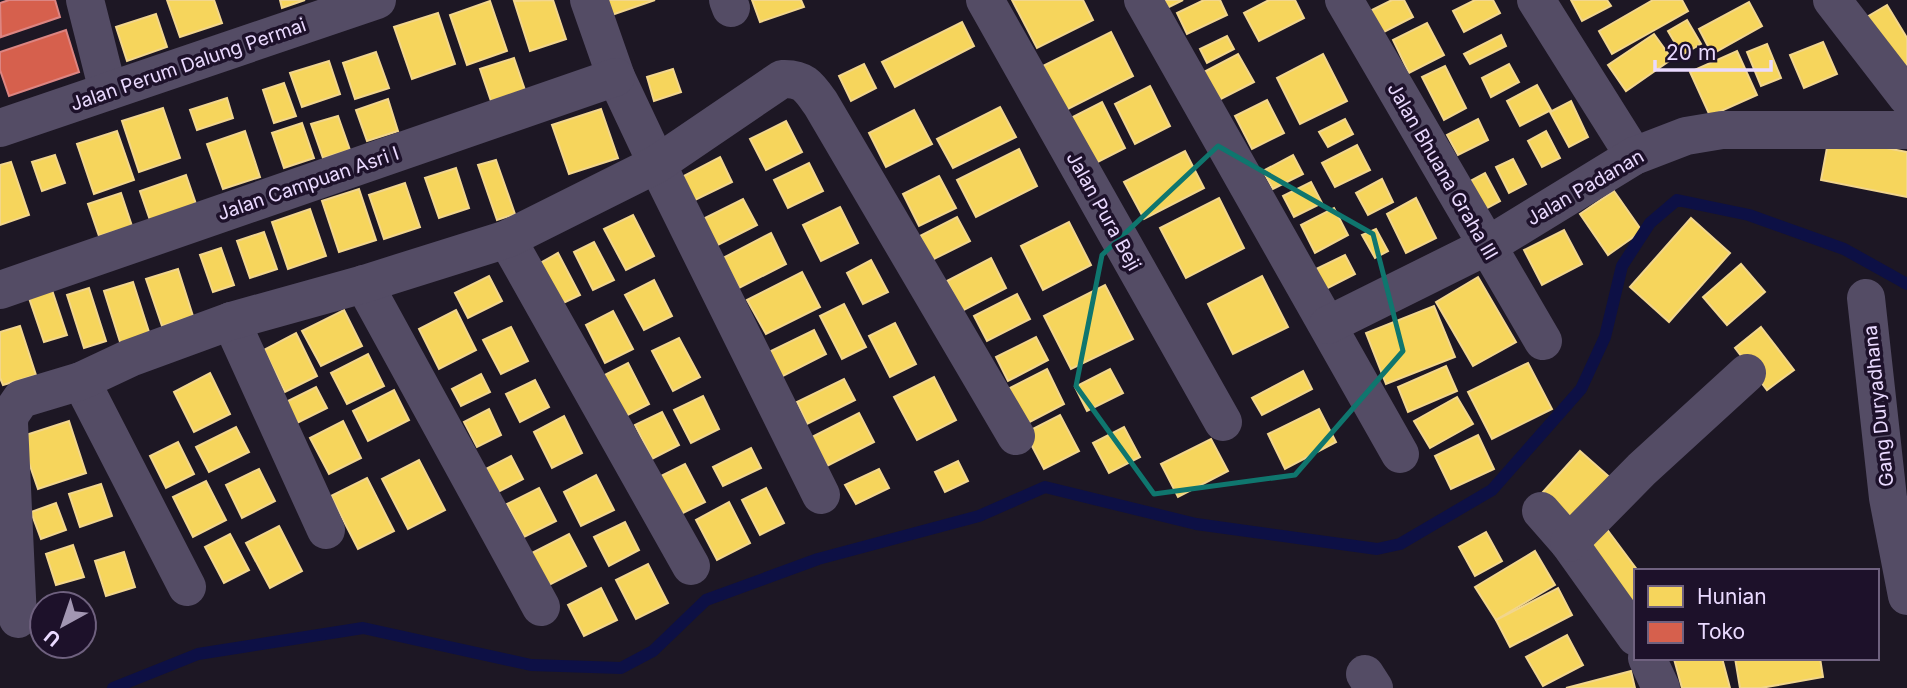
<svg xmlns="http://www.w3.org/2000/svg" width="1907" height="688" viewBox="0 0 1907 688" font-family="Inter,sans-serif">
	<rect width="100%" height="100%" fill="#1d1724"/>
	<g fill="#f6d55c" stroke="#f2d68d" stroke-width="2">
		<polygon points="167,0 214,0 222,23 180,37"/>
		<polygon points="280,0 305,0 282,8"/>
		<polygon points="553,0 566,39 530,51 514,1"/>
		<polygon points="600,0 655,0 606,17"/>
		<polygon points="752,0 801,0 804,7 760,22"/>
		<polygon points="1012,0 1083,0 1093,20 1037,48"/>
		<polygon points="1157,0 1183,0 1163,10"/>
		<polygon points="1204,0 1220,0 1227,15 1187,34 1177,13"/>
		<polygon points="1269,0 1295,0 1304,18 1259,41 1244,13"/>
		<polygon points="1392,0 1404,0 1413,17 1382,33 1370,11"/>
		<polygon points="1475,0 1493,0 1500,13 1464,32 1453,11"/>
		<polygon points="1571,0 1607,0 1611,6 1582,21"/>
		<polygon points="1653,0 1682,0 1688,11 1612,54 1599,31"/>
		<polygon points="490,1 507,51 467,65 450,15"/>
		<polygon points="1749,2 1762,26 1712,54 1699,29"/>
		<polygon points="1887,5 1907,38 1907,65 1897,71 1865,18"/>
		<polygon points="438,13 455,64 412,79 394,27"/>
		<polygon points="156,14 167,47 127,61 116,27"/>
		<polygon points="1687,20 1701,44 1682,55 1668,31"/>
		<polygon points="962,22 974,46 895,87 882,62"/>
		<polygon points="1427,23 1444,55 1409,73 1393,40"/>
		<polygon points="1111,32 1133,76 1066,110 1043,66"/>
		<polygon points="1654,34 1672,59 1626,91 1608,65"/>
		<polygon points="1501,35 1506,46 1470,64 1464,54"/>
		<polygon points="1227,36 1234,49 1207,63 1200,49"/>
		<polygon points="1823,42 1837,74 1804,88 1790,55"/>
		<polygon points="1767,44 1781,78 1761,86 1747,52"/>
		<polygon points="1737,51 1757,95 1710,116 1690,72"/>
		<polygon points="376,52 389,88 355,99 343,63"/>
		<polygon points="1238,54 1254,82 1219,100 1204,72"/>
		<polygon points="1323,54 1347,101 1300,124 1277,78"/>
		<polygon points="514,58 525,90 491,101 480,69"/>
		<polygon points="329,61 340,94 302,107 290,73"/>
		<polygon points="864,64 876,88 851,101 839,76"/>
		<polygon points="1509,64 1519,82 1491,97 1482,78"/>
		<polygon points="1445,66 1466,108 1444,120 1422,77"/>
		<polygon points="673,69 681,92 654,101 647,77"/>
		<polygon points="284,83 296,116 274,123 263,90"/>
		<polygon points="1537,85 1551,110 1520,126 1507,101"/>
		<polygon points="1150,86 1170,126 1135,144 1115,104"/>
		<polygon points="227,98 233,118 197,130 190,110"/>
		<polygon points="388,99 398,131 367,141 356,110"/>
		<polygon points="1267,100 1284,133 1252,149 1235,116"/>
		<polygon points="1571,101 1588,137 1569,147 1550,112"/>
		<polygon points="1102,102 1125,148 1088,167 1065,121"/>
		<polygon points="1000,107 1016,137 953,168 937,139"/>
		<polygon points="163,108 180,158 139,172 122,121"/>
		<polygon points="601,109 618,158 569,174 552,125"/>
		<polygon points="914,110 932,144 886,167 869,133"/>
		<polygon points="338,116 350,150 323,158 311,124"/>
		<polygon points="1345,119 1353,134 1328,147 1319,132"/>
		<polygon points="1478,119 1488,140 1458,155 1447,135"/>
		<polygon points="786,121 802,152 766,170 750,139"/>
		<polygon points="302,123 314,158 284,168 272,133"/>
		<polygon points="117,131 134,180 94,194 77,144"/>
		<polygon points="245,131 260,177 223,189 207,144"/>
		<polygon points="1546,131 1560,158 1542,167 1528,141"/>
		<polygon points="1829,137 1907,152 1907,197 1821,180"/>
		<polygon points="1357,145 1370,170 1335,187 1322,163"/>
		<polygon points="1019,149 1037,186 976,217 957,180"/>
		<polygon points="1185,151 1204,188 1144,219 1124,182"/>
		<polygon points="55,155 65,183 42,191 32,162"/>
		<polygon points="1293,155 1303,174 1273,189 1263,171"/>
		<polygon points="720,157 732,182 693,201 682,177"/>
		<polygon points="1513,159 1526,184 1509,193 1496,167"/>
		<polygon points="496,160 515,214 497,220 478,165"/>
		<polygon points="11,162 29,215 0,225 0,165"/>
		<polygon points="809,163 823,191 788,208 774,180"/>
		<polygon points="456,168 469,208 439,218 425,178"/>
		<polygon points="1485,173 1500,201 1478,213 1463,185"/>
		<polygon points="186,175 197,207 151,223 140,191"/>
		<polygon points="939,176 956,208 919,226 903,194"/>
		<polygon points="1382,179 1393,202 1368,215 1356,193"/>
		<polygon points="1311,182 1322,203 1294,217 1283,196"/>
		<polygon points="405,183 420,227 384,239 369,195"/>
		<polygon points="359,189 376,240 339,252 322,201"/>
		<polygon points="1614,191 1642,231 1608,255 1580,214"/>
		<polygon points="121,193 132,226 99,236 88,204"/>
		<polygon points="1219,198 1244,248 1186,278 1160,228"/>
		<polygon points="1416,198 1436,238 1406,253 1387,214"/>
		<polygon points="743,199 757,225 710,249 697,222"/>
		<polygon points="840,207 858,243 821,261 803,225"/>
		<polygon points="1334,208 1348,235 1315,253 1301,225"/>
		<polygon points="310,209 326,256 288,269 272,222"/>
		<polygon points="633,215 654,256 626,270 604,229"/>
		<polygon points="957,217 970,241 932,260 920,236"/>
		<polygon points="1691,218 1730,253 1669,322 1630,287"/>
		<polygon points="1069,222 1091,265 1043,290 1021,246"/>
		<polygon points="1376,229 1388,251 1375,258 1362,235"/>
		<polygon points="1564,230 1582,264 1542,285 1524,250"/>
		<polygon points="264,232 277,269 250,278 237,241"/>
		<polygon points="771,233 786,264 739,288 723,258"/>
		<polygon points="594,242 614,280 593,290 574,252"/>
		<polygon points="221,248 234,285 213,292 200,255"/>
		<polygon points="558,253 580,295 555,307 535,266"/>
		<polygon points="1345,255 1355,274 1320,292 1310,272"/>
		<polygon points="991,258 1006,288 962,311 947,281"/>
		<polygon points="871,260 888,292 863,304 847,273"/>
		<polygon points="1741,264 1765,292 1727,325 1703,297"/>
		<polygon points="178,269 193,316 162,326 146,279"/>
		<polygon points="802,272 820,307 766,334 747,300"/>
		<polygon points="489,276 502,301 468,318 455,293"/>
		<polygon points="1262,276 1288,327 1233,354 1208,304"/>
		<polygon points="1478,277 1516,342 1473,366 1436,302"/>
		<polygon points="654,280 672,316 644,330 625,295"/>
		<polygon points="133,282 150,335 121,345 104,291"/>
		<polygon points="1105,285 1133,339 1071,369 1044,316"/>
		<polygon points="51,287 67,335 44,342 28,295"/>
		<polygon points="89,288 106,341 84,348 67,295"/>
		<polygon points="1017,294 1030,319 987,341 974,316"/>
		<polygon points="844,304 866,347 842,359 820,316"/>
		<polygon points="1434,306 1455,357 1386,384 1366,333"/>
		<polygon points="344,310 362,346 321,366 302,331"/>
		<polygon points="456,310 476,350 439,369 419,329"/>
		<polygon points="613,311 633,349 605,363 586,325"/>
		<polygon points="895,323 916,364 890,377 869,336"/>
		<polygon points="20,326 36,375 3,385 0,378 0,332"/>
		<polygon points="511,327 528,361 501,374 483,340"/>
		<polygon points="1761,327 1794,370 1767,390 1735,348"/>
		<polygon points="814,330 826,354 781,377 769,352"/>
		<polygon points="296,333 317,376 285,392 264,350"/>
		<polygon points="1036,337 1048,360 1008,381 996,357"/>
		<polygon points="679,338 700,377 673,391 652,351"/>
		<polygon points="368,354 384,386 347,404 331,373"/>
		<polygon points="628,363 649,404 618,420 597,379"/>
		<polygon points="1528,363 1552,409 1492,439 1468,392"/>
		<polygon points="1446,366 1457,391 1408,412 1398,387"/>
		<polygon points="1047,369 1064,404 1024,425 1006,390"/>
		<polygon points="1110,369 1123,393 1087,411 1075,387"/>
		<polygon points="1303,371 1312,389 1262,415 1252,398"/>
		<polygon points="210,373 230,414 194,432 174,392"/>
		<polygon points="481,374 490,392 461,406 452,389"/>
		<polygon points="934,377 956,420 917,440 894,397"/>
		<polygon points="844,379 855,400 807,424 797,402"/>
		<polygon points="535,380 549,407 520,422 506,394"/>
		<polygon points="316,387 327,408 297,423 286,402"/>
		<polygon points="394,390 409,420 368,441 353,411"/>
		<polygon points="703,396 719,429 691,443 674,410"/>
		<polygon points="1457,397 1473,424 1430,448 1414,421"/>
		<polygon points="489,409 501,435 477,447 464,422"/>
		<polygon points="1319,409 1336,442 1285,469 1268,434"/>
		<polygon points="662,412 679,445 652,459 635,425"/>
		<polygon points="859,413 874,442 827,466 812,437"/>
		<polygon points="1060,415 1079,451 1044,469 1025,433"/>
		<polygon points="564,416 582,453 552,468 534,432"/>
		<polygon points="69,421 86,473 38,489 20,437"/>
		<polygon points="343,421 361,458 329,474 310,438"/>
		<polygon points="236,427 249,452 209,472 196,447"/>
		<polygon points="1124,427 1140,457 1109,473 1093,443"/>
		<polygon points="1478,435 1494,469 1451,489 1435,456"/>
		<polygon points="1211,439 1228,471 1178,497 1161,464"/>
		<polygon points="178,442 194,474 166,488 150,456"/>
		<polygon points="751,448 761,468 723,486 713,467"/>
		<polygon points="1580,451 1614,481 1577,522 1543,492"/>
		<polygon points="511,456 523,479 498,492 486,469"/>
		<polygon points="419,460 445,510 408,529 382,479"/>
		<polygon points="958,461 968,481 945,492 935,472"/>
		<polygon points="685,464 705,502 675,517 655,479"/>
		<polygon points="259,469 275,501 242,518 226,485"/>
		<polygon points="879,469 889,488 856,504 845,485"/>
		<polygon points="596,475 614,510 581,526 564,492"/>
		<polygon points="367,478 394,531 358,549 331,496"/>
		<polygon points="206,481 226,520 193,537 173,497"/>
		<polygon points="101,484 112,516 80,527 69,494"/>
		<polygon points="539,488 556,521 524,537 507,504"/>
		<polygon points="766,488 784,523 760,535 742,500"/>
		<polygon points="729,502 750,543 717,560 696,520"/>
		<polygon points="56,503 66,530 41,539 31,512"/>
		<polygon points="625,522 639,550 609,566 594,537"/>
		<polygon points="279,526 302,571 270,588 246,543"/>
		<polygon points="1606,528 1638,571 1636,571 1636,619 1581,546"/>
		<polygon points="1486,532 1502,561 1475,576 1459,547"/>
		<polygon points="230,534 249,570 224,583 205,547"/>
		<polygon points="569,534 586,566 547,586 530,554"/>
		<polygon points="73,545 84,577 56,585 46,554"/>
		<polygon points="1535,551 1555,585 1496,620 1475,587"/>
		<polygon points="124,552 135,587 106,596 95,561"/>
		<polygon points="648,564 668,603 636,619 616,580"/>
		<polygon points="601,588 617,620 584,636 568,605"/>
		<polygon points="1558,588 1572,615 1510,647 1496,620"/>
		<polygon points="74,595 77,604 55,604 54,601"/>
		<polygon points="1567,635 1583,665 1543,686 1526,657"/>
		<polygon points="1722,658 1730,688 1682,688 1674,659"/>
		<polygon points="1735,658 1820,658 1823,677 1761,688 1740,688"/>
		<polygon points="1631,671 1635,688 1566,688"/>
	</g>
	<g fill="#d6604d" stroke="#dc8582" stroke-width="2">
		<polygon points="9,0 55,0 60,17 1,37 0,3"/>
		<polygon points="66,30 79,72 9,96 0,70 0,52"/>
	</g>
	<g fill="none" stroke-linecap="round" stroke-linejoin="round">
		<polyline stroke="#0d1045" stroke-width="12" points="113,688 198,654 363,628 531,665 621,668 653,651 706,600 818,559 979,516 1045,487 1196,524 1377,549 1400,544 1492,490 1581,389 1605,337 1622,266 1650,223 1677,200 1749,215 1844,249 1907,284"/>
		<g stroke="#544c65" stroke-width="38">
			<polyline points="85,0 108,91"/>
			<polyline points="589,0 616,77 657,164 821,495"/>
			<polyline points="728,0 731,8"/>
			<polyline points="985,0 1223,422"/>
			<polyline points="1143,0 1400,454"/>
			<polyline points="1344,0 1543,341"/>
			<polyline points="1536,0 1634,156"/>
			<polyline points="1832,0 1907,97"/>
			<polyline points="0,128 377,0"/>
			<polyline points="507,239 691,566"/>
			<polyline points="364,284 541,607"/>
			<polyline points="0,290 616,77"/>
			<polyline points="1866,298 1888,498 1907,596"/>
			<polyline points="231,321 326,530"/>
			<polyline points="1328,325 1487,246 1634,156 1686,136 1722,130 1907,130"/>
			<polyline points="81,381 187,587"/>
			<polyline points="1541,511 1569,543 1636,637"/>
			<polyline points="1569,543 1642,469 1747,373"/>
			<path d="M18,619L9,423L10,415L21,399L81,381L130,358L231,321L364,284L507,239L657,164L782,79C804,78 809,87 821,104L1016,436"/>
			<polyline points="1647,658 1661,688"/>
			<polyline points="1365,674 1374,688"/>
		</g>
	</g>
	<path fill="none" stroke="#0f766e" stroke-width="5" stroke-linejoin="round" d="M1218,146L1373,234L1403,351L1295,475L1154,494L1076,386L1102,255Z"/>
	<g text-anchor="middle" stroke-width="7" stroke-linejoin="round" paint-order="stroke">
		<g font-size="19" fill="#eadaff" stroke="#1d112a">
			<text transform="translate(188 64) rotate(-19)" y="7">Jalan Perum Dalung Permai</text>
			<text transform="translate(1443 171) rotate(60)" y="7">Jalan Bhuana Graha III</text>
			<text transform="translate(308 183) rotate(-19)" y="7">Jalan Campuan Asri I</text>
			<text transform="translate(1585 187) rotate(-30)" y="7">Jalan Padanan</text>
			<text transform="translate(1104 211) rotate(61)" y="7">Jalan Pura Beji</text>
			<text transform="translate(1878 406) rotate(-96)" y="7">Gang Duryadhana</text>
		</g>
	</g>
	<rect x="1634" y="569" width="245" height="91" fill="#1d112a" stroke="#6f617f" stroke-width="2"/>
	<rect x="1648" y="586" width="35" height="21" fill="#f6d55c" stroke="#6f617f" stroke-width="2"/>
	<text x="1697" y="604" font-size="21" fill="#eadaff">Hunian</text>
	<rect x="1648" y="622" width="35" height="21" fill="#d6604d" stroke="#6f617f" stroke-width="2"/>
	<text x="1697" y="639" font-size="21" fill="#eadaff">Toko</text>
	<g transform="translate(63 625) rotate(220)"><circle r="33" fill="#1d112a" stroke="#6f617f" stroke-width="2"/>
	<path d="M0-5L12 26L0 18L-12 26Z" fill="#a296b2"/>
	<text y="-10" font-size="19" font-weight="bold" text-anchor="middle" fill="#eadaff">U</text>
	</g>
	<path d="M1655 60v10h116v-10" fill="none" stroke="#eadaff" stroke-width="3.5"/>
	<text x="1666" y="60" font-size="21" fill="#eadaff" stroke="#1d112a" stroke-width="5" paint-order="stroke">20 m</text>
</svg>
